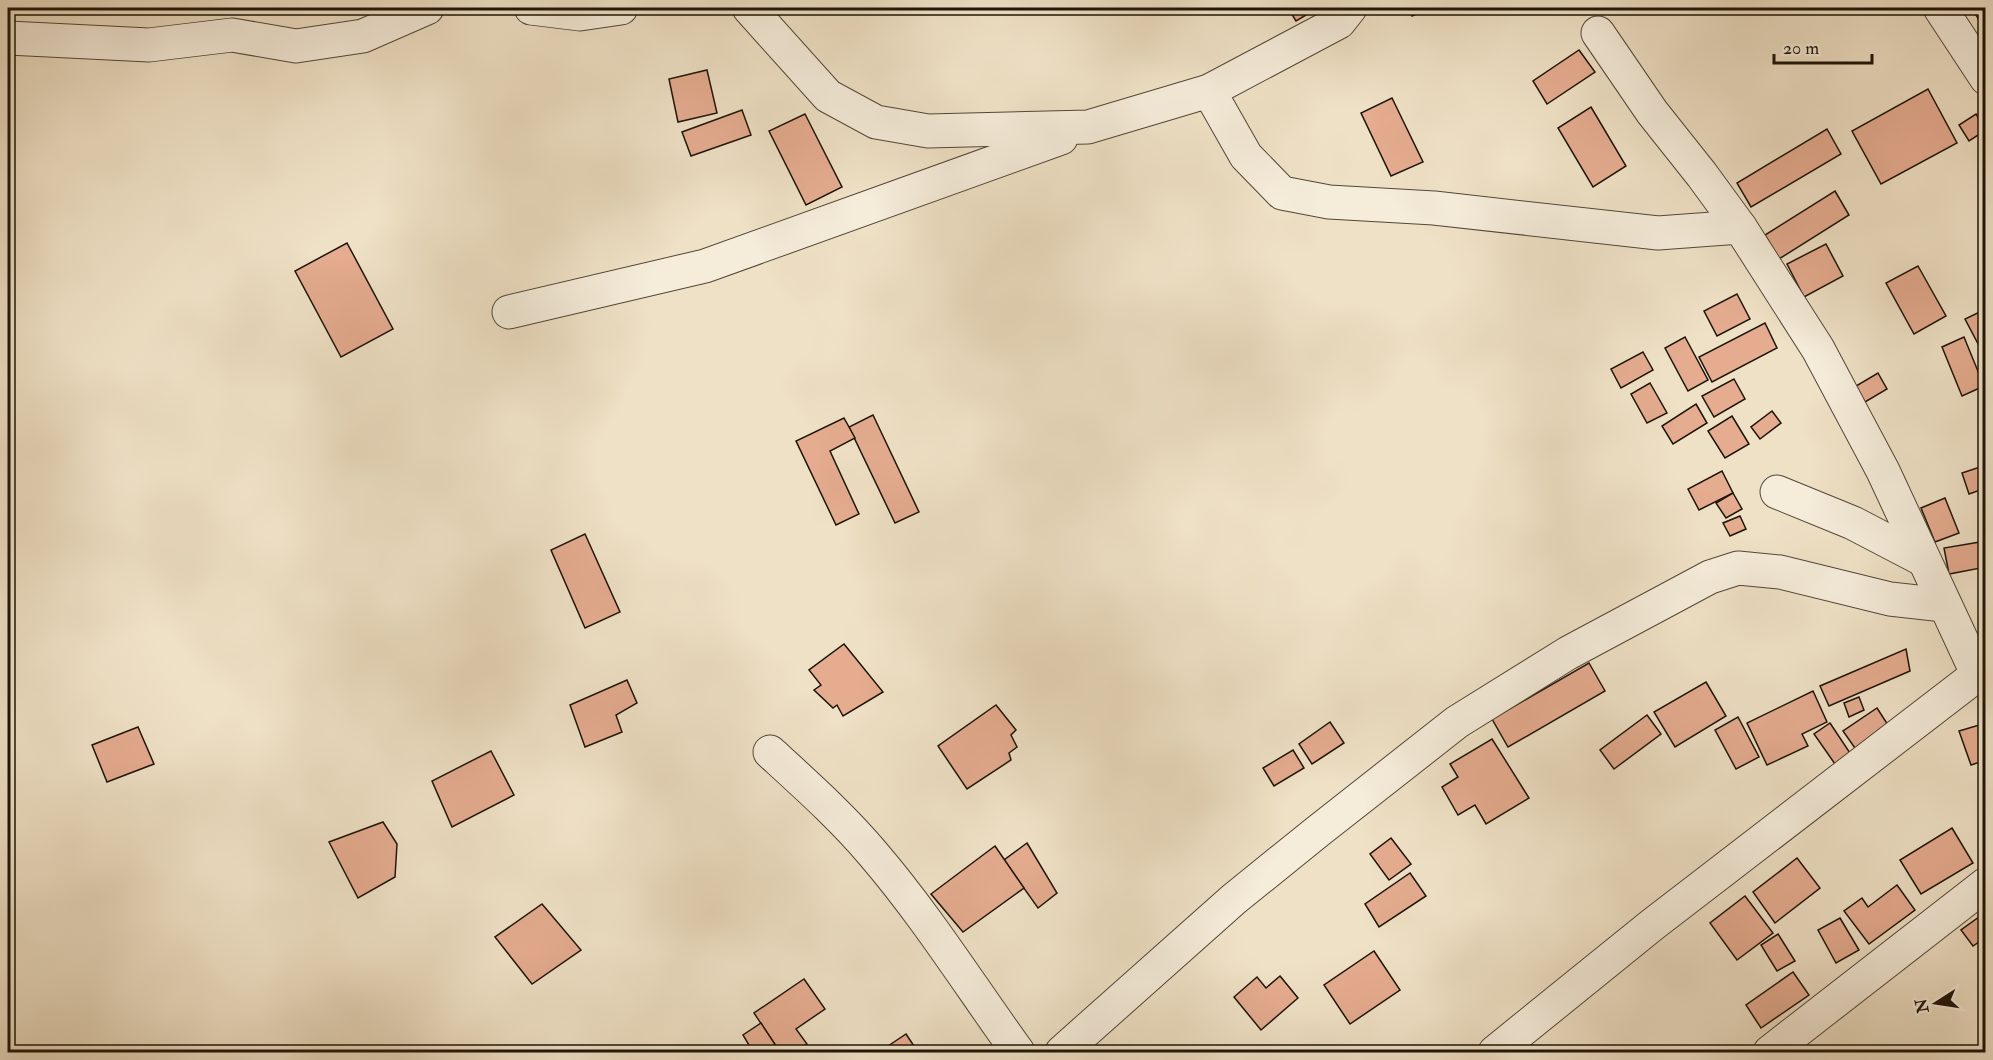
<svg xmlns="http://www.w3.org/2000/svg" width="1993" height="1060" viewBox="0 0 1993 1060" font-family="'IM FELL Double Pica',serif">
	<rect width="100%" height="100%" fill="#efe1c6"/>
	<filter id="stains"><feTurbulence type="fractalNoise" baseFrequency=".00333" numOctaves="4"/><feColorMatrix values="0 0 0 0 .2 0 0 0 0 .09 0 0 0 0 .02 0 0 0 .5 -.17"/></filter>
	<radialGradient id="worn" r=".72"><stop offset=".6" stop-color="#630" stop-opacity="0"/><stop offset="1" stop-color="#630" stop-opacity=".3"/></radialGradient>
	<g fill="#e5ac90" stroke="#1d1409" stroke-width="1.5">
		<polygon points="1288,8 1318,8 1296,21"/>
		<polygon points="1408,8 1431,8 1412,16"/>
		<polygon points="1972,8 1986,8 1986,28 1984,29"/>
		<polygon points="1579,50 1595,72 1547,104 1533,81"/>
		<polygon points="707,70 717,113 678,122 669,79"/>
		<polygon points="1928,89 1957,143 1881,184 1852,131"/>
		<polygon points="1392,98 1423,162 1391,176 1361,113"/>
		<polygon points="1591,107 1626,166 1593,187 1558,128"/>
		<polygon points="742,110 751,135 691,156 682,132"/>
		<polygon points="805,114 842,187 806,205 769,131"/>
		<polygon points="1976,114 1986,130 1969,141 1959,125"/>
		<polygon points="1827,129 1841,154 1751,207 1737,183"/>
		<polygon points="1835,191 1849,215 1779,259 1765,235"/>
		<polygon points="347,243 393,329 341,357 295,271"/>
		<polygon points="1826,244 1843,276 1804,297 1787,264"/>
		<polygon points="1918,266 1946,316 1914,334 1886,283"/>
		<polygon points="1737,294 1750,319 1717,336 1704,311"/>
		<polygon points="1986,309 1986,359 1965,319"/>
		<polygon points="1765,323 1777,348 1712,382 1699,357"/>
		<polygon points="1685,337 1708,380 1688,391 1665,348"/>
		<polygon points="1964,337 1984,386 1962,396 1942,347"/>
		<polygon points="1643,352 1653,370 1621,388 1611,369"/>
		<polygon points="1878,373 1887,389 1860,405 1851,389"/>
		<polygon points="1734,379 1745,399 1714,417 1702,396"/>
		<polygon points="1650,383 1667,413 1647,423 1631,394"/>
		<polygon points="1696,404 1707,423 1673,444 1662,426"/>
		<polygon points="1772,411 1781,423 1760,439 1751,427"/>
		<polygon points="873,415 919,512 895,523 849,427"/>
		<polygon points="1732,416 1749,444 1725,458 1708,431"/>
		<polygon points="844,418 855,438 830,451 859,514 836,525 796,441"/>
		<polygon points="1986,465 1986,488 1969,494 1962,473"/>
		<polygon points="1722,471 1733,493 1699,510 1688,489"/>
		<polygon points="1733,493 1742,509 1726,518 1716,503"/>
		<polygon points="1945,498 1959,533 1935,542 1921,508"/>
		<polygon points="1740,516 1746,529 1730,536 1723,523"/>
		<polygon points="585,534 620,612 585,628 551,550"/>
		<polygon points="1986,541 1986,567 1949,574 1944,548"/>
		<polygon points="844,644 883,692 843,716 837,705 833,708 814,690 821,685 809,670"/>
		<polygon points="1906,649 1910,671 1829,706 1820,686"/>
		<polygon points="1589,663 1605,691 1508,747 1492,719"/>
		<polygon points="627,680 637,703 616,715 622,732 585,747 570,705"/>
		<polygon points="1706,682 1726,716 1675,747 1654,712"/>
		<polygon points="1813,691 1827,722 1802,734 1808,746 1767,765 1747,723"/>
		<polygon points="1859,697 1864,710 1849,717 1844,703"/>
		<polygon points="996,705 1016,730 1011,735 1017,747 1009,753 1011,760 967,789 938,746"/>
		<polygon points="1877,708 1890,728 1857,751 1843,731"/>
		<polygon points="1647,715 1661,734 1614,769 1600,750"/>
		<polygon points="1738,717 1759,757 1736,769 1715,730"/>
		<polygon points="1330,722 1344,743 1312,764 1299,744"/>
		<polygon points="1830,723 1850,753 1835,764 1814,734"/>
		<polygon points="1986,723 1986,760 1971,765 1959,731"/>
		<polygon points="138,727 154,764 107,782 92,745"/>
		<polygon points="1492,739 1529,798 1486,824 1475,805 1458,815 1442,787 1458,777 1450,764"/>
		<polygon points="1293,750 1304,768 1274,786 1263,768"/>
		<polygon points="491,751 514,795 452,827 432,781"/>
		<polygon points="383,822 397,844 395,877 358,898 329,842"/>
		<polygon points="1952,828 1973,863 1921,894 1900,860"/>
		<polygon points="1391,838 1411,864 1389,880 1370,854"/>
		<polygon points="1027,843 1057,893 1038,908 1004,860"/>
		<polygon points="995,846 1024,888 963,932 931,894"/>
		<polygon points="1797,858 1820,888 1775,923 1753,892"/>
		<polygon points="1410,873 1426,896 1379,927 1365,904"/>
		<polygon points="1897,885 1915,910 1869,944 1844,911 1862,898 1868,907"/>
		<polygon points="1745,896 1773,933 1737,960 1710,923"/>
		<polygon points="542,904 581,950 532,984 495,937"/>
		<polygon points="1986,912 1986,937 1973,946 1961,930"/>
		<polygon points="1840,918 1859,950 1836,963 1818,930"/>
		<polygon points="1778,934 1795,961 1777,971 1761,945"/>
		<polygon points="1374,951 1400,990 1350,1024 1324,985"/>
		<polygon points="1793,972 1809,995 1761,1028 1746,1005"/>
		<polygon points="1280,976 1298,998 1261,1030 1234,997 1257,977 1266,988"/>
		<polygon points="804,979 825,1009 796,1029 807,1044 794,1052 780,1052 754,1013"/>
		<polygon points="761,1023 780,1052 753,1052 743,1035"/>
		<polygon points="906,1034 918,1052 884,1052 882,1050"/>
	</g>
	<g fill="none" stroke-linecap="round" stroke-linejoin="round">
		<defs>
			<g id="street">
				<polyline points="531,8 580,14 621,8"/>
				<polyline points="749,8 828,96 876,122 928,131 1088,127 1209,91 1339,22 1350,8"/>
				<polyline points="1940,8 1986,78"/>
				<polyline points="1598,33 1652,112 1702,175 1740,227 1818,349 1883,471 1977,673"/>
				<polyline points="8,38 149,45 232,35 296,46 363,36 427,8"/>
				<polyline points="1209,91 1246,156 1282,193 1329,202 1434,208 1658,233 1740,227"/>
				<polyline points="509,312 705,266 1061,138"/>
				<polyline points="1777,492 1853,523 1922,559"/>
				<path d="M770,752C806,785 843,818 874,855C927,917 971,987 1018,1052"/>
				<polyline points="1062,1052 1234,899 1317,832 1457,722 1568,653 1710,577 1738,568 1780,572 1890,599 1944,605"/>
				<polyline points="1495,1052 1652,925 1986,668"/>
				<polyline points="1770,1052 1986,884"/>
			</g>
		</defs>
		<use href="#street" stroke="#524738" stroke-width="35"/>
		<use href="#street" stroke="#f5ecda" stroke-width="33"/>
	</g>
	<rect width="1993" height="1060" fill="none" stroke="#efe1c6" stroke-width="30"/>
	<rect x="9" y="9" width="1975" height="1042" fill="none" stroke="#1d1409" stroke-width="3"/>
	<rect x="15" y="15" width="1963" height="1030" fill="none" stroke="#1d1409" stroke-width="1.5"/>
	<g transform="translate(1936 1003) rotate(258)" stroke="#f5ecda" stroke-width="4.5" paint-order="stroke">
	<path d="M0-4.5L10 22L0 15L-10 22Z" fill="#1d1409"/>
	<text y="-9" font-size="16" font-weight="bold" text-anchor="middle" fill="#1d1409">N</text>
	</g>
	<path d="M1774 54v9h98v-9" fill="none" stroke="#1d1409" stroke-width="3"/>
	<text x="1783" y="54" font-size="18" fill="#1d1409" stroke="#f5ecda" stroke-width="4.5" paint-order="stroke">20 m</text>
	<rect width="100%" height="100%" filter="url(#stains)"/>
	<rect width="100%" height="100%" fill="url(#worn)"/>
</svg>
